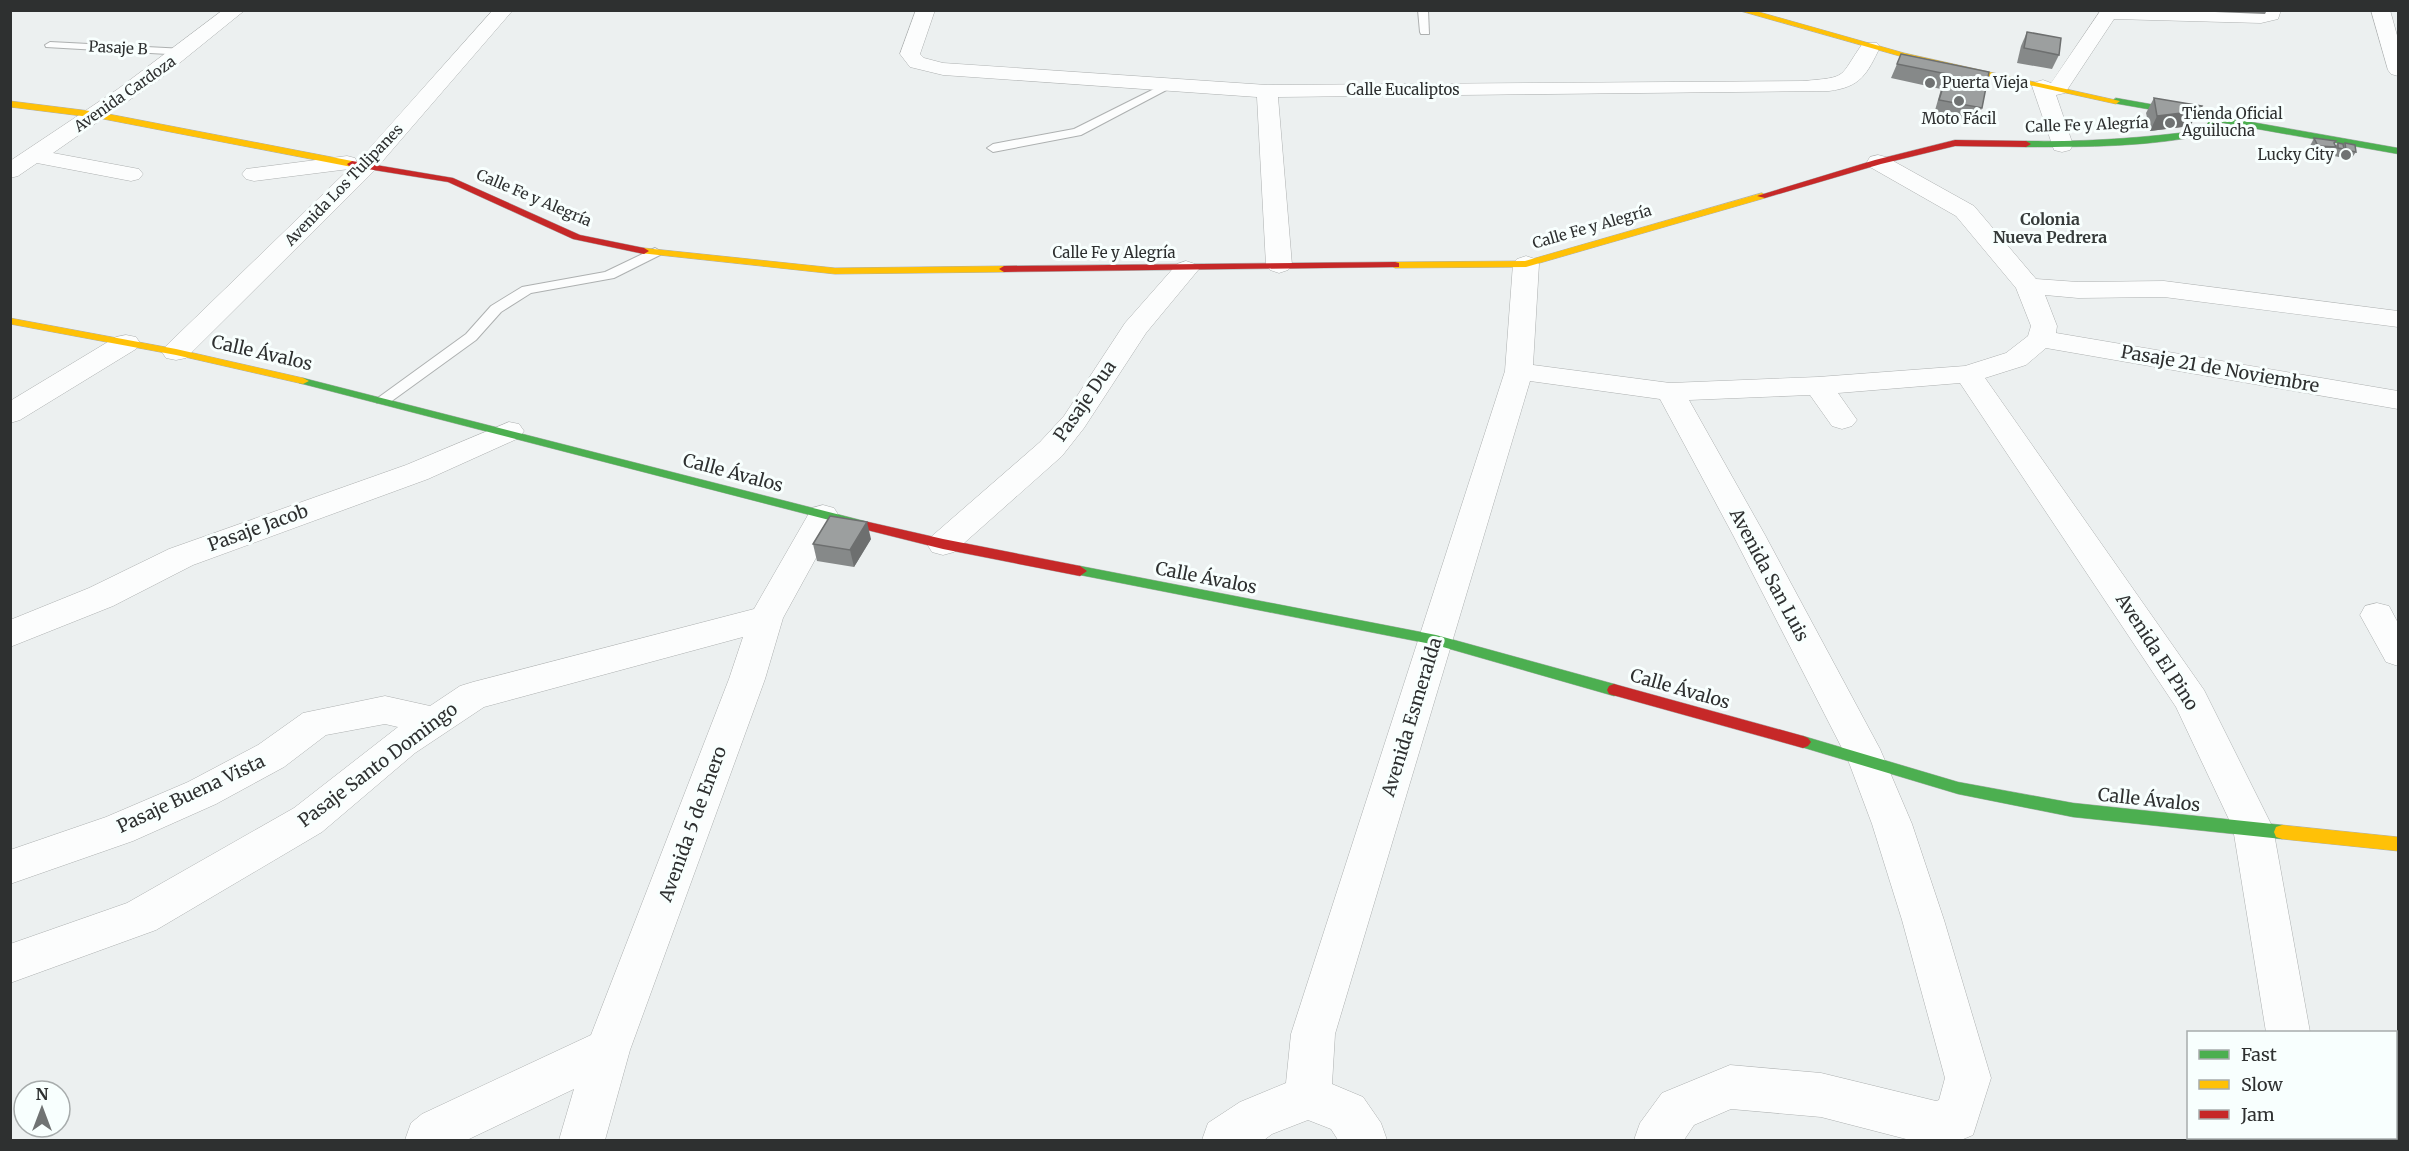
<svg xmlns="http://www.w3.org/2000/svg" width="2409" height="1151" viewBox="0 0 2409 1151" font-family="Merriweather,serif">
	<rect width="100%" height="100%" fill="#ecf0f0"/>
	<g fill="none" stroke-linecap="round" stroke-linejoin="round">
		<defs>
			<g id="lane">
				<polygon points="1418,10 1428,10 1429,34 1421,34 1420,32"/>
				<polygon points="50,42 185,49 191,52 185,55 46,47 45,45"/>
				<polygon points="1170,81 1176,84 1174,86 1081,135 993,152 987,148 993,144 1074,129"/>
				<polygon points="655,248 662,252 660,255 614,278 531,293 501,312 476,340 389,403 377,403 375,400 466,334 491,306 522,287 605,272"/>
			</g>
			<g id="street">
				<polygon points="223,10 245,10 161,78 53,153 139,169 143,174 139,179 131,181 37,163 18,176 10,178 10,161 118,89"/>
				<polygon points="493,10 513,10 374,171 186,358 176,360 166,358 162,352 166,346 349,169 254,181 246,179 242,174 246,169 347,156 355,158 357,162"/>
				<path d="M916,10H935L920,54L924,58L943,63L1267,85L1803,81C1850,77 1838,78 1863,43H1877L1880,47C1867,74 1861,87 1829,91L1278,97L1292,265L1288,270L1279,273L1270,270L1266,265L1257,97L943,75L910,67L900,54Z"/>
				<polygon points="2101,10 2261,11 2281,10 2278,19 2261,23 2114,19 2065,93 2056,95 2073,145 2070,150 2062,152 2054,150 2032,86 2036,82 2043,80 2051,83"/>
				<polygon points="2371,10 2390,10 2398,39 2398,76 2391,74 2388,70"/>
				<polygon points="1878,155 1886,157 1974,206 2036,279 2078,282 2164,281 2398,311 2398,327 2164,297 2078,298 2045,295 2057,326 2056,333 2398,391 2398,409 2046,348 2026,365 1985,378 2204,690 2273,828 2310,1032 2266,1032 2233,828 2176,707 1960,383 1838,393 1857,420 1852,426 1842,429 1832,426 1810,395 1689,400 1765,535 1880,749 1912,824 1944,920 1991,1078 1973,1135 1961,1140 1910,1140 1821,1117 1731,1109 1694,1125 1684,1140 1634,1140 1640,1123 1662,1093 1730,1065 1821,1073 1936,1101 1939,1100 1945,1078 1902,920 1872,824 1848,760 1733,535 1660,399 1530,381 1335,1034 1332,1084 1363,1097 1381,1123 1387,1140 1338,1140 1331,1129 1308,1120 1272,1134 1264,1140 1202,1140 1208,1123 1240,1102 1286,1083 1291,1034 1505,371 1513,264 1517,259 1526,256 1535,259 1539,264 1533,365 1670,383 1818,377 1965,366 2006,353 2028,336 2031,326 2016,288 1956,216 1870,167 1867,162 1870,157"/>
				<polygon points="1186,261 1195,264 1199,269 1146,333 1084,428 1062,456 954,552 943,555 932,552 927,544 932,536 1040,442 1064,416 1125,323 1177,264"/>
				<polygon points="126,335 136,337 140,343 136,349 20,420 10,423 10,401 116,337"/>
				<polygon points="509,422 519,424 524,431 519,438 428,479 193,565 113,606 10,647 10,620 89,588 169,549 406,465"/>
				<polygon points="823,505 834,508 839,516 783,618 765,679 630,1050 605,1140 559,1140 574,1089 467,1140 405,1140 411,1123 422,1114 591,1035 729,679 743,637 484,707 415,753 322,832 156,930 10,983 10,944 127,903 294,808 398,727 385,724 326,735 284,767 216,804 133,841 10,884 10,850 106,817 188,782 258,745 303,713 385,696 430,706 460,686 473,682 754,609 812,508"/>
				<polygon points="2377,603 2389,606 2398,623 2398,666 2386,662 2360,615 2365,606"/>
				<polygon points="2283,1138 2329,1138 2330,1140 2284,1140"/>
			</g>
			<g id="fast">
				<path d="M2116,98L2398,148V154L2218,122L2209,134C2150,147 2086,147 2026,147L2021,144L2026,141C2085,142 2144,138 2203,130L2210,120L2113,103L2112,101Z"/>
				<polygon points="303,378 864,521 870,525 864,529 299,383 297,381 299,379"/>
				<polygon points="1080,566 1436,635 1614,684 1619,686 1621,690 1619,694 1614,696 1436,645 1075,574 1073,571"/>
				<polygon points="1803,736 1958,782 2073,803 2282,825 2288,827 2290,832 2288,837 2282,839 2073,817 1958,794 1798,746 1795,742 1798,738"/>
			</g>
			<g id="slow">
				<polygon points="1737,10 1752,10 1904,53 2120,101 2116,104 1903,57"/>
				<polygon points="10,101 98,112 352,161 357,164 352,167 98,118 10,107"/>
				<polygon points="1762,193 1767,196 1765,198 1526,267 1395,268 1390,265 1395,262 1525,261"/>
				<polygon points="644,248 835,268 1004,266 1009,269 1004,272 835,274 640,253 640,249"/>
				<polygon points="10,318 176,349 303,378 309,381 303,384 176,355 10,324"/>
				<polygon points="2282,825 2398,837 2398,851 2282,839 2276,837 2274,832 2276,827"/>
			</g>
			<g id="jam">
				<polygon points="1955,140 2026,141 2031,144 2026,147 1955,146 1881,164 1765,198 1757,196 1875,160"/>
				<polygon points="352,161 453,178 580,235 644,248 649,251 644,254 573,239 448,182 349,166 347,164"/>
				<polygon points="1395,262 1399,263 1399,267 1004,272 999,269 1004,266"/>
				<polygon points="864,521 943,539 1080,566 1087,571 1080,576 943,549 859,528 858,525 859,522"/>
				<polygon points="1614,684 1803,736 1808,738 1811,742 1808,746 1803,748 1609,694 1607,690 1609,686"/>
			</g>
		</defs>
		<use href="#lane" stroke="#adb0b0" stroke-width="2"/>
		<use href="#street" stroke="#adb0b0" stroke-width="1"/>
		<use href="#fast" stroke="#adb0b0" stroke-width="1"/>
		<use href="#slow" stroke="#adb0b0" stroke-width="1"/>
		<use href="#jam" stroke="#adb0b0" stroke-width="1"/>
		<use href="#lane" fill="#fcfdfd" fill-rule="evenodd"/>
		<use href="#street" fill="#fcfdfd" fill-rule="evenodd"/>
		<use href="#fast" fill="#4caf50" fill-rule="evenodd"/>
		<use href="#slow" fill="#ffc107" fill-rule="evenodd"/>
		<use href="#jam" fill="#c62828" fill-rule="evenodd"/>
	</g>
	<g fill="#868989">
		<polygon points="2165,10 2267,10 2265,14"/>
		<polygon points="2027,32 2059,55 2052,69 2017,63 2021,46"/>
		<polygon points="1897,64 1989,72 1982,108 1976,122 1934,114 1941,89 1891,78"/>
		<polygon points="2154,98 2202,106 2190,126 2150,131 2146,113"/>
		<polygon points="2314,138 2335,146 2338,143 2343,145 2345,143 2356,152 2351,159 2341,158 2340,154 2339,157 2334,156 2333,151 2331,155 2313,153 2310,146"/>
		<polygon points="871,539 854,567 817,561 813,544"/>
	</g>
	<g fill="#6d6f6f">
		<polygon points="2202,106 2190,126 2150,131 2157,116"/>
		<polygon points="867,522 871,539 854,567 850,550"/>
	</g>
	<g fill="#9c9f9f" stroke="#6d6f6f" stroke-width="1.5">
		<polygon points="2027,32 2061,38 2059,55 2024,48"/>
		<polygon points="1901,54 1989,72 1982,108 1939,100 1947,74 1897,64"/>
		<polygon points="2154,98 2202,106 2198,111 2157,116"/>
		<polygon points="2314,138 2336,141 2334,143 2336,147 2318,146"/>
		<polygon points="2338,143 2343,144 2344,149 2338,148"/>
		<polygon points="2345,143 2355,145 2356,152 2346,150"/>
		<polygon points="830,516 867,522 850,550 813,544"/>
	</g>
	<g fill="#707373" stroke="#f8fffe" stroke-width="2">
		<circle cx="1930" cy="83" r="6"/>
		<circle cx="1959" cy="101" r="6"/>
		<circle cx="2170" cy="123" r="6"/>
		<circle cx="2346" cy="155" r="6"/>
	</g>
	<g text-anchor="middle" stroke-width="6" stroke-linejoin="round" paint-order="stroke">
		<g font-size="15" fill="#2e3030" stroke="#f8fffe">
			<text transform="translate(118 48) rotate(3)" y="5">Pasaje B</text>
			<text x="1403" y="95">Calle Eucaliptos</text>
			<text transform="translate(125 94) rotate(-35)" y="5">Avenida Cardoza</text>
			<text transform="translate(2087 125) rotate(-2)" y="5">Calle Fe y Alegría</text>
			<text transform="translate(344 185) rotate(-46)" y="5">Avenida Los Tulipanes</text>
			<text transform="translate(534 198) rotate(23)" y="5">Calle Fe y Alegría</text>
			<text transform="translate(1592 227) rotate(-16)" y="5">Calle Fe y Alegría</text>
			<text x="1114" y="258">Calle Fe y Alegría</text>
		</g>
		<g font-size="15" fill="#2e3030" stroke="#f8fffe" text-anchor="start">
			<text x="1942" y="88">Puerta Vieja</text>
			<text x="2182" y="119">Tienda Oficial<tspan x="2182" dy="17">Aguilucha</tspan></text>
			<text x="1959" y="124" text-anchor="middle">Moto Fácil</text>
			<text x="2334" y="160" text-anchor="end">Lucky City</text>
		</g>
		<g font-size="16" font-weight="bold" fill="#363b3a" stroke="#f8fffe">
			<text x="2050" y="225">Colonia<tspan x="2050" dy="18">Nueva Pedrera</tspan></text>
		</g>
		<g font-size="18" fill="#2e3030" stroke="#f8fffe">
			<text transform="translate(262 353) rotate(13)" y="6">Calle Ávalos</text>
			<text transform="translate(2220 369) rotate(10)" y="6">Pasaje 21 de Noviembre</text>
			<text transform="translate(1085 401) rotate(-55)" y="6">Pasaje Dua</text>
			<text transform="translate(733 473) rotate(15)" y="6">Calle Ávalos</text>
			<text transform="translate(258 528) rotate(-20)" y="6">Pasaje Jacob</text>
			<text transform="translate(1769 575) rotate(62)" y="6">Avenida San Luis</text>
			<text transform="translate(1206 578) rotate(11)" y="6">Calle Ávalos</text>
			<text transform="translate(2157 652) rotate(57)" y="6">Avenida El Pino</text>
			<text transform="translate(1680 689) rotate(16)" y="6">Calle Ávalos</text>
			<text transform="translate(1412 717) rotate(-73)" y="6">Avenida Esmeralda</text>
			<text transform="translate(378 765) rotate(-37)" y="6">Pasaje Santo Domingo</text>
			<text transform="translate(191 794) rotate(-25)" y="6">Pasaje Buena Vista</text>
			<text transform="translate(2149 800) rotate(6)" y="6">Calle Ávalos</text>
			<text transform="translate(693 824) rotate(-70)" y="6">Avenida 5 de Enero</text>
		</g>
	</g>
	<rect width="2409" height="1151" fill="none" stroke="#2e3030" stroke-width="24"/>
	<rect x="2187" y="1031" width="210" height="108" fill="#f8fffe" stroke="#a7acac" stroke-width="1.5"/>
	<rect x="2199" y="1050" width="30" height="9" fill="#4caf50" stroke="#a7acac" stroke-width="1.5"/>
	<text x="2241" y="1061" font-size="18" fill="#2e3030">Fast</text>
	<rect x="2199" y="1080" width="30" height="9" fill="#ffc107" stroke="#a7acac" stroke-width="1.5"/>
	<text x="2241" y="1091" font-size="18" fill="#2e3030">Slow</text>
	<rect x="2199" y="1110" width="30" height="9" fill="#c62828" stroke="#a7acac" stroke-width="1.5"/>
	<text x="2241" y="1121" font-size="18" fill="#2e3030">Jam</text>
	<g transform="translate(42 1109)"><circle r="28" fill="#f8fffe" stroke="#a7acac" stroke-width="1.5"/>
	<path d="M0-4.5L10 22L0 15L-10 22Z" fill="#707373"/>
	<text y="-9" font-size="16" font-weight="bold" text-anchor="middle" fill="#2e3030">N</text>
	</g>
</svg>
